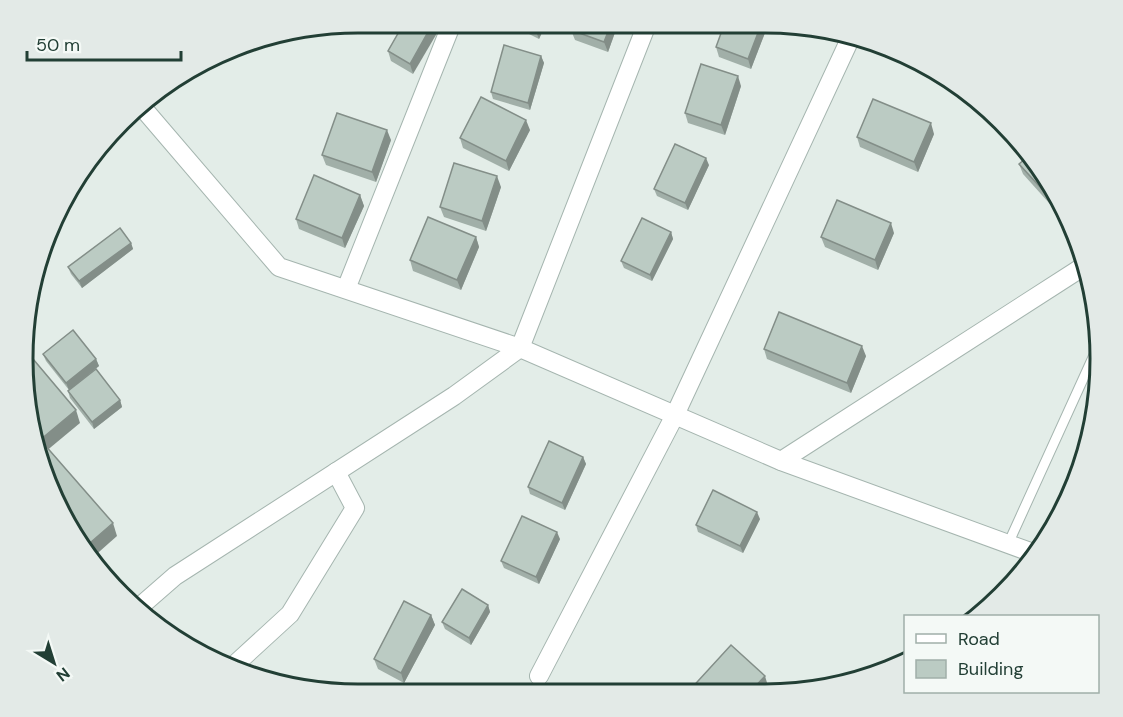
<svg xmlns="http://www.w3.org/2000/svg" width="1123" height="717" viewBox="0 0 1123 717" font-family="'DM Sans',sans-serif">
	<rect width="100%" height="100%" fill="#e3ede8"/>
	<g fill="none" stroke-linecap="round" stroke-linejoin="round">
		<defs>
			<polyline id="service" points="1008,544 1099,344"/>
			<g id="minor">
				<polyline points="142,107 279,267 520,348 781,461 1033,553"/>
				<polyline points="346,289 452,23"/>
				<polyline points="781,461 1081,268"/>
				<polyline points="136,610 175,576 454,396 520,348 647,24"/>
				<polyline points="230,669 290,614 355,508 336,472"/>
				<polyline points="539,676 674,417 851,37"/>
			</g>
		</defs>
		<use href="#service" stroke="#a5b5af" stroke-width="11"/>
		<use href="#minor" stroke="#a5b5af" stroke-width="20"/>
		<use href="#service" stroke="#fff" stroke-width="9"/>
		<use href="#minor" stroke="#fff" stroke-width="18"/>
	</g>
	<g fill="#a1afa8">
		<polygon points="404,23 413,74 391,61 388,51"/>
		<polygon points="507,23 546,24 539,39"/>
		<polygon points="573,24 618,24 608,52 575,40 571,30"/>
		<polygon points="768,25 751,69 719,57 716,47"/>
		<polygon points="541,56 544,63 530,110 493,99 491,92"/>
		<polygon points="741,86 725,135 688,123 685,113"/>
		<polygon points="530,130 509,171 463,148 460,138"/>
		<polygon points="934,134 918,172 860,147 857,137"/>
		<polygon points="391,140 376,182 326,165 322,155"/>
		<polygon points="1019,164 1066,210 1069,221 1067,223 1023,174"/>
		<polygon points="709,165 688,210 657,196 654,189"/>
		<polygon points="501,187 486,231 444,217 440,207"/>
		<polygon points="360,195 364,206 345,248 299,229 296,219"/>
		<polygon points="671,232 673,239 652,281 624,268 621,261"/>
		<polygon points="894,233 878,270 825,247 821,237"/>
		<polygon points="476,237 479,247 461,290 413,271 410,260"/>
		<polygon points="131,243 133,249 82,288 71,274 68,267"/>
		<polygon points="764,349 866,356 851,393 767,359"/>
		<polygon points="43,354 96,359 99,366 69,390 46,361"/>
		<polygon points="68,391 120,400 122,407 94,429 70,398"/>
		<polygon points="583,457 586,464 565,510 530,494 528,487"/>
		<polygon points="760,519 743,553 698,532 696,525"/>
		<polygon points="560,539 539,584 504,568 501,561"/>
		<polygon points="488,605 490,612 471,645 445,629 442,622"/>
		<polygon points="431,615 435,625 404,683 378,669 374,659"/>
	</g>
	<g fill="#838e88">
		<polygon points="433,23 443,23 413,74 410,64"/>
		<polygon points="538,24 546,24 539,39 535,29"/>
		<polygon points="611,24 618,24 608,52 604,42"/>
		<polygon points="761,25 768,25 751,69 748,59"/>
		<polygon points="541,56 544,63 530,110 528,103"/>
		<polygon points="738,76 741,86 725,135 721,125"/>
		<polygon points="526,120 530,130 509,171 506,161"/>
		<polygon points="931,123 934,134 918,172 914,162"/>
		<polygon points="387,130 391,140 376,182 372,172"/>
		<polygon points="706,158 709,165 688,210 685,203"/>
		<polygon points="497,176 501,187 486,231 482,221"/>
		<polygon points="360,195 364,206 345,248 342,238"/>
		<polygon points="1066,210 1069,221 1067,223 1063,212"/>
		<polygon points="891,223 894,233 878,270 875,260"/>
		<polygon points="671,232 673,239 652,281 650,275"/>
		<polygon points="476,237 479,247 461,290 457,280"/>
		<polygon points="131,243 133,249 82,288 79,281"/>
		<polygon points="862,346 866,356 851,393 847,383"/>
		<polygon points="96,359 99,366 69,390 66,383"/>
		<polygon points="120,400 122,407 94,429 92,422"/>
		<polygon points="76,410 80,423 39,457 34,445"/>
		<polygon points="583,457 586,464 565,510 562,503"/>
		<polygon points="757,512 760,519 743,553 740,546"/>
		<polygon points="113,523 117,536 91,559 83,549"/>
		<polygon points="557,532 560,539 539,584 536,577"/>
		<polygon points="488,605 490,612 471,645 469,638"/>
		<polygon points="431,615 435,625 404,683 401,673"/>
		<polygon points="765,676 768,686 761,694 748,694"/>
	</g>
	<g fill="#bbcbc3" stroke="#838e88" stroke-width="1.5">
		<polygon points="404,23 433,23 410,64 388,51"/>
		<polygon points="525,24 538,24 535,29"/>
		<polygon points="573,24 611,24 604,42 571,30"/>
		<polygon points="724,25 761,25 748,59 716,47"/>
		<polygon points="504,45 541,56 528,103 491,92"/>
		<polygon points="701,64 738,76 721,125 685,113"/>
		<polygon points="481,97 526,120 506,161 460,138"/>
		<polygon points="873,99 931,123 914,162 857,137"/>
		<polygon points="337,113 387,130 372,172 322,155"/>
		<polygon points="675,144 706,158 685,203 654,189"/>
		<polygon points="1026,158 1066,210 1063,212 1019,164"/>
		<polygon points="454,163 497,176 482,221 440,207"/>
		<polygon points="314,175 360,195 342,238 296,219"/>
		<polygon points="837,200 891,223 875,260 821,237"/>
		<polygon points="428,217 476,237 457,280 410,260"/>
		<polygon points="642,218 671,232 650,275 621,261"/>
		<polygon points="120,228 131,243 79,281 68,267"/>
		<polygon points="779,312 862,346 847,383 764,349"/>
		<polygon points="73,330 96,359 66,383 43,354"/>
		<polygon points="28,353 76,410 34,445 25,356"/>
		<polygon points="96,369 120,400 92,422 68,391"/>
		<polygon points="549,441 583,457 562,503 528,487"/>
		<polygon points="44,444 113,523 83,549 79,545 37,451"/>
		<polygon points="713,490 757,512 740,546 696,525"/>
		<polygon points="522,516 557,532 536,577 501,561"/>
		<polygon points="462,589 488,605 469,638 442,622"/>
		<polygon points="404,601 431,615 401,673 374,659"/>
		<polygon points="731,645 765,676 748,694 687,693"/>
	</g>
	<path d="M0 0H1123V717H0ZM358 33H765A325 325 0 0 1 1090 358V359A325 325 0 0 1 765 684H358A325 325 0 0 1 33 359V358A325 325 0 0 1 358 33Z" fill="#e3eae7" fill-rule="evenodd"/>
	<path fill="none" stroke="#223f35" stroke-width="3" d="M358 33H765A325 325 0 0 1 1090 358V359A325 325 0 0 1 765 684H358A325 325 0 0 1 33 359V358A325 325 0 0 1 358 33Z"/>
	<rect x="904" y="615" width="195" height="78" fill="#f4f9f6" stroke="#a0afa9" stroke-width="1.5"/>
	<rect x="916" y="634" width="30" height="9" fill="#ffffff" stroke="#a0afa9" stroke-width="1.5"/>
	<text x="958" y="645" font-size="18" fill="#223f35">Road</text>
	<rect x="916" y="660" width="30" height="18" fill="#bbcbc3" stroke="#a0afa9" stroke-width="1.5"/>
	<text x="958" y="675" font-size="18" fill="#223f35">Building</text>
	<g transform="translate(54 663) rotate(142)" stroke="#f4f9f6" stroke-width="4.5" paint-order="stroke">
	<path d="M0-4.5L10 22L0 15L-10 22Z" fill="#223f35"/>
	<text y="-9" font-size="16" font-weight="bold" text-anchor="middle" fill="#223f35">N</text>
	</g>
	<path d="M27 51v9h154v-9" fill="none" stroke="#223f35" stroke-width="3"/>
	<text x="36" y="51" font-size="18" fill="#223f35" stroke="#f4f9f6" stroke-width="4.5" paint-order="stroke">50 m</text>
</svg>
